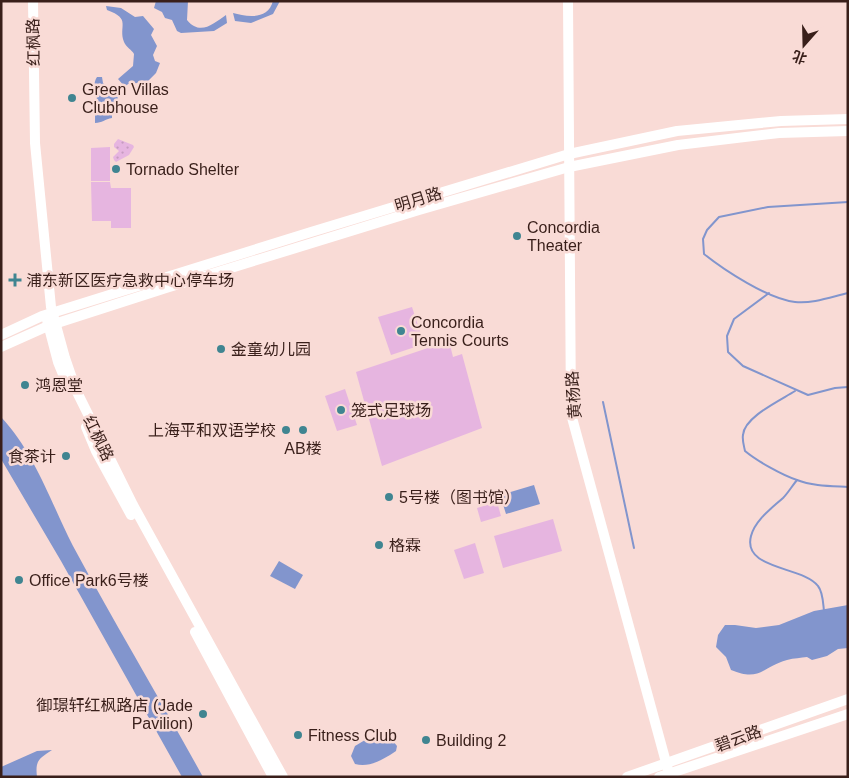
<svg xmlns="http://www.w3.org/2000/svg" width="849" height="778" viewBox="0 0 849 778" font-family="Arial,'Noto Sans SC',sans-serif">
	<defs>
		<pattern id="grass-dots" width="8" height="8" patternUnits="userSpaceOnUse" patternTransform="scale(1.25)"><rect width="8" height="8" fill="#e6b5e0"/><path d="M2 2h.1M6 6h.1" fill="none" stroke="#c69bc0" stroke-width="1.8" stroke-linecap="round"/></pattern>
	</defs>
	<rect width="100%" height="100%" fill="#f9dbd6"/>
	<polygon fill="url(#grass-dots)" points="118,139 133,145 134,147 129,155 116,162 114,160 113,157 119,151 114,147 114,144"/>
	<g fill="#e6b5e0">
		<polygon points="110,147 110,181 91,181 91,148"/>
		<polygon points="91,182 110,182 111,188 131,188 131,228 111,228 111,221 92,221"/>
		<polygon points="412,307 424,344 391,355 378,317"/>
		<polygon points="449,341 453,357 462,354 482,428 382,466 356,372"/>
		<polygon points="345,389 357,425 337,431 325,396"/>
		<polygon points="497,502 501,516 481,522 477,508"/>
		<polygon points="553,519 562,551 503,568 494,536"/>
		<polygon points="475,543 484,573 464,579 454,550"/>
	</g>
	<g fill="#8295cd">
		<path d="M156,1H188L187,20C200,36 213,24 226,15L227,23L214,31L181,33L177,31L172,20L165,18L162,12L154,8Z"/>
		<path d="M273,1H280L273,14L251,23L235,21L233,13C247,17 268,20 273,1Z"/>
		<path d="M106,6L121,8L135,17L143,16L154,29L151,35L157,46L153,55L155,61L160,63L156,73L147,82L128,84L125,87L118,79L133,66L134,54C132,50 126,47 124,42C118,26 132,19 107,10Z"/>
		<path d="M97,77H102L103,83L107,87L105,90L111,95L117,88L115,87L118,84L122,88L118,94L117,112L112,113V118C105,119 102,123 95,123V115L98,112L95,110L98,107L95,105L97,103L95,101L97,98C94,93 93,82 97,77Z"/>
		<path d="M1,417C35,453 51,503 73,546C115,624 160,699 203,777H182L61,561L1,459Z"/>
		<polygon points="534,485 540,504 506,514 500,495"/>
		<polygon points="279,561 303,575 295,589 270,576"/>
		<path d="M848,605V648L838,649L827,656L812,660L807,657C801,658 794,658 787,660C762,667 760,682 731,670L726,657L716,647L718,635L725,625H735L756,628L779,625L814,611Z"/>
		<path d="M376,738L385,741H393L397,746L396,751C384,759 370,768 355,764L351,756L355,746L365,740Z"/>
		<path d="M52,750C39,759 35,760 37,777H1V767L37,751Z"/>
	</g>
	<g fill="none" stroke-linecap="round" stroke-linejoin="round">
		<g stroke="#8295cd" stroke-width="2">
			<path d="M848,202L768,207L719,217L707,230L703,239L704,254C724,270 768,299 795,302C812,304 831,297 848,293"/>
			<polyline points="769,293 734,319 727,336 728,352 743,366 808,395 835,388 848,387"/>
			<path d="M795,391C781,400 744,417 743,435C742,440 744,446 745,451C757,461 782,475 797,480C812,486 831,486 848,487"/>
			<polyline points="603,402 634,548"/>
			<path d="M797,480C792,486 788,493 783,498C772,508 755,520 751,536C742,570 803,566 818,586C823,592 823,603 824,611"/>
		</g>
		<g stroke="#fff" stroke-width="10">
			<polyline points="33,1 35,143 51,307 65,358 76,390 133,505 283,777"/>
			<polyline points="568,1 571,414 670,777"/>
			<polyline points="47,320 58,362 67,384"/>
			<polyline points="1,335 42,316 311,232 569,154 677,131 781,121 848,119"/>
			<polyline points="1,347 48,326 166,288 419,210 569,167 678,145 779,133 848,131"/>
			<polyline points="86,427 96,451 131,515"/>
			<polyline points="195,632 273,777"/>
			<polyline points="627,777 848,699"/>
			<polyline points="659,777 848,714"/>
		</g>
	</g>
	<g fill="#408591" stroke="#f9dbd6" stroke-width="2">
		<circle cx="72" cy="98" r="5"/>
		<circle cx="116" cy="169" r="5"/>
		<circle cx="517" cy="236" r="5"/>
		<path d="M12.5 272.5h5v5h5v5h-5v5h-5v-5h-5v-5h5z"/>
		<circle cx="401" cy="331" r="5"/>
		<circle cx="221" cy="349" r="5"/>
		<circle cx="25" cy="385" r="5"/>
		<circle cx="341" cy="410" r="5"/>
		<circle cx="286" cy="430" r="5"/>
		<circle cx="303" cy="430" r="5"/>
		<circle cx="66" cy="456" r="5"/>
		<circle cx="389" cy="497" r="5"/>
		<circle cx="379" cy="545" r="5"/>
		<circle cx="19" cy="580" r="5"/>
		<circle cx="203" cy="714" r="5"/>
		<circle cx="298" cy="735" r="5"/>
		<circle cx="426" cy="740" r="5"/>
	</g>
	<g text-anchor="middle" stroke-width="5" stroke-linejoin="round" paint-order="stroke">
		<g font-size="16" fill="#391f1a" stroke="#f9dbd6">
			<text transform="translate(33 42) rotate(-91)" y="6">红枫路</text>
			<text transform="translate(418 199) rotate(-17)" y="6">明月路</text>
			<text transform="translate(573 395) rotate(-94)" y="6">黄杨路</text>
			<text transform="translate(99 438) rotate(64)" y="6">红枫路</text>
			<text transform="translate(738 738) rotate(-20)" y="6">碧云路</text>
		</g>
		<g font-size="16" fill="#391f1a" stroke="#f9dbd6" text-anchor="start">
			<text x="82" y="95">Green Villas<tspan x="82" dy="18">Clubhouse</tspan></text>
			<text x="126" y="175">Tornado Shelter</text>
			<text x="527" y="233">Concordia<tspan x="527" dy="18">Theater</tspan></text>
			<text x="26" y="286">浦东新区医疗急救中心停车场</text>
			<text x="411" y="328">Concordia<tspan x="411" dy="18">Tennis Courts</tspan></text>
			<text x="231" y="355">金童幼儿园</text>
			<text x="35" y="391">鸿恩堂</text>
			<text x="351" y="416">笼式足球场</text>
			<text x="276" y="436" text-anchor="end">上海平和双语学校</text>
			<text x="303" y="454" text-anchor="middle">AB楼</text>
			<text x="56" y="462" text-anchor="end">食茶计</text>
			<text x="399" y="503">5号楼（图书馆）</text>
			<text x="389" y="551">格霖</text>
			<text x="29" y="586">Office Park6号楼</text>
			<text x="193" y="711" text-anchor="end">御璟轩红枫路店 (Jade<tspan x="193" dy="18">Pavilion)</tspan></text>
			<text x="308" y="741">Fitness Club</text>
			<text x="436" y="746">Building 2</text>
		</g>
	</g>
	<rect width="849" height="778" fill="none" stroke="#391f1a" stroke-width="5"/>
	<g transform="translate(804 45) rotate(200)" stroke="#f9dbd6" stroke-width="4" paint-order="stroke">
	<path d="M0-4L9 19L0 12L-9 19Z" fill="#391f1a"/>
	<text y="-8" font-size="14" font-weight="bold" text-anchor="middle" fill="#391f1a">北</text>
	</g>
</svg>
